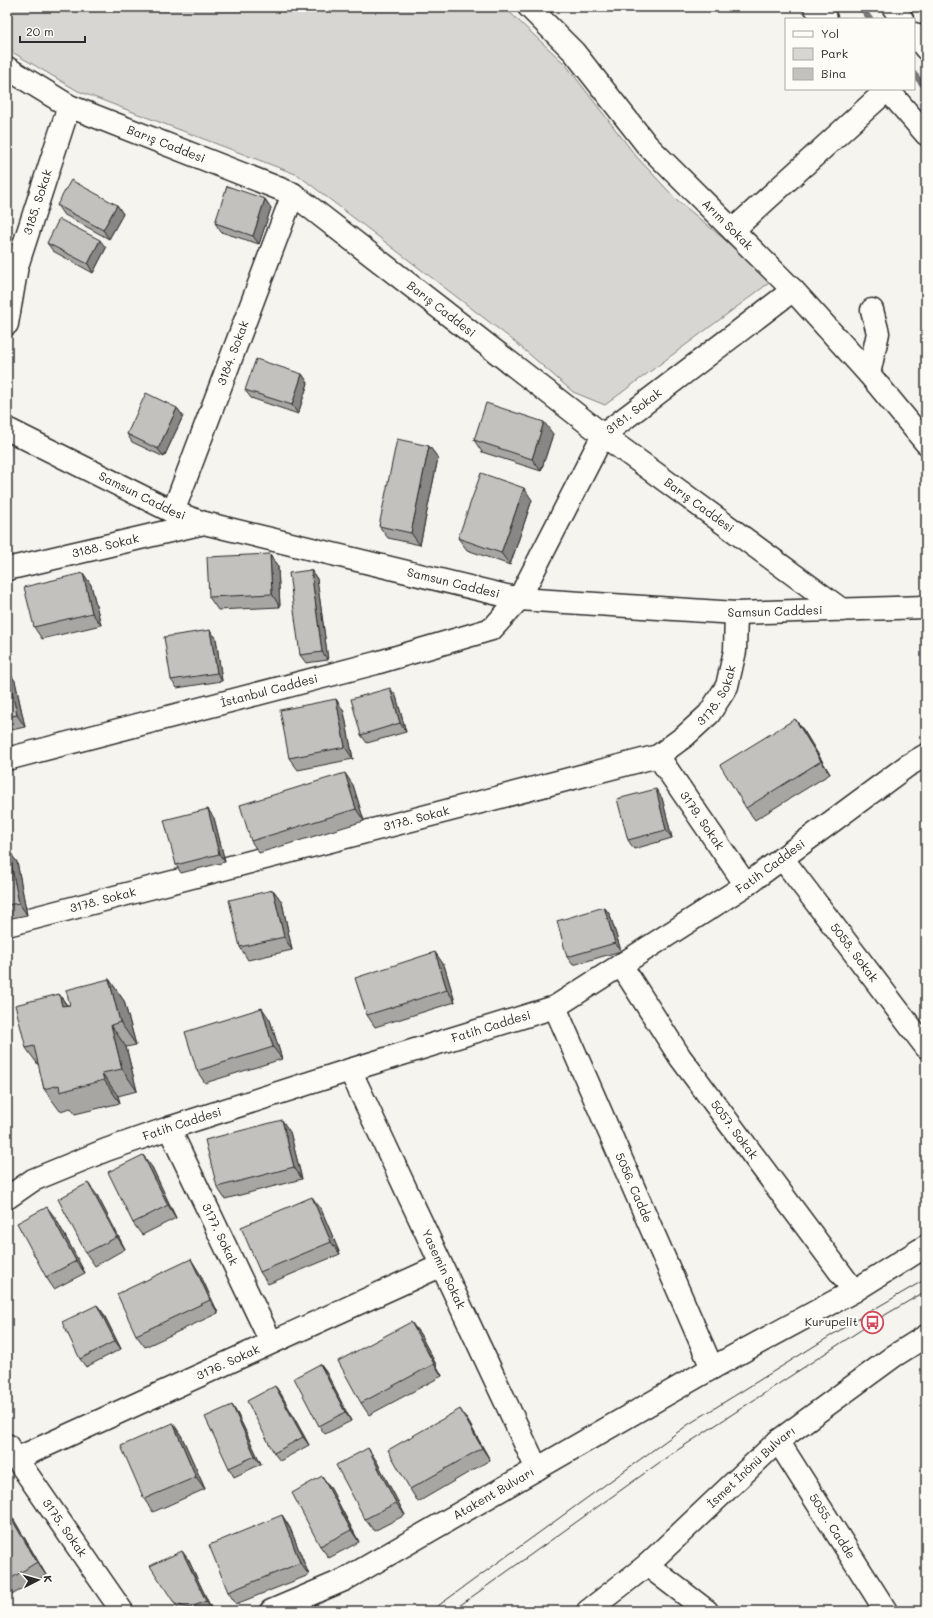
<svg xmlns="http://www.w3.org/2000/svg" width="933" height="1618" viewBox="0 0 933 1618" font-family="Mali,sans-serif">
	<rect width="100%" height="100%" fill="#f5f4ef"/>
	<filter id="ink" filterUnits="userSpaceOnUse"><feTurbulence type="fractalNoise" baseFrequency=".025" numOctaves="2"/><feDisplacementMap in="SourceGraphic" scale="8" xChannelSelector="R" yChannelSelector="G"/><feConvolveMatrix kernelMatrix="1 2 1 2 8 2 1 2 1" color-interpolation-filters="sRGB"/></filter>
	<g filter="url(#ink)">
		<polygon fill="#d7d6d2" stroke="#81807e" points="7,7 504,7 566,65 635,155 676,199 773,280 605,405 573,392 514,341 298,175 78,91 7,49"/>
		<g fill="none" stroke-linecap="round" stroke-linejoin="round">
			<g stroke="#797877" stroke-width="6">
				<polyline points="861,7 870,19"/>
				<polyline points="914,74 926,88"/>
			</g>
			<defs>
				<g id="minor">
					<path id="s1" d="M529,7L574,52L647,145L793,290L869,374L926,443"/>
					<polyline points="815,7 826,19"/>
					<polyline points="887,89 926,134"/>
					<polyline points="733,230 888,89"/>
					<path id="s2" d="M7,324L17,266L69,106"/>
					<polyline points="869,374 878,333 872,310"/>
					<path id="s3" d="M173,512L293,194"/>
					<path id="s4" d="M7,569L204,523"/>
					<path id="s5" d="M519,599L603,435L793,290"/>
					<path id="s6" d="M658,756L746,885"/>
					<path id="s7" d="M782,858L926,1047"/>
					<path id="s8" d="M7,925L658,756L685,736L709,714L727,686L735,651L736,613"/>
					<path id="s9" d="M621,965L680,1057L854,1291"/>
					<path id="s10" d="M350,1070L537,1469"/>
					<path id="s11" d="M169,1128L271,1342"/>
					<path id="s12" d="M7,1445L122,1611"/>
					<path id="s13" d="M16,1459L440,1266"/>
					<polyline points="647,1565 707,1611"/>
				</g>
				<g id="tertiary">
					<polyline points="893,7 902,19"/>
					<polyline points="914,34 926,49"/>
					<path id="s14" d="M7,68L69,106L293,194L603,435L842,610"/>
					<path id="s15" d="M7,429L173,512L204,523L519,599L736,613L926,607"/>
					<path id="s16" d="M7,759L376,663L492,629L519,599"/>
					<path id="s17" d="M555,1007L712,1368"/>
					<path id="s18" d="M7,1198L33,1180L106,1150L169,1128L350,1070L555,1007L746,885L907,766L926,755"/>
					<path id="s19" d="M778,1441L886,1611"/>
				</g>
				<g id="secondary">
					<path id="s20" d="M271,1611L344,1580L712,1368"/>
				</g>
				<g id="primary">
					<polyline points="712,1368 854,1291 926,1246"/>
					<path id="s21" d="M588,1611L647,1565L778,1441L894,1356L926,1336"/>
				</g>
			</defs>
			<use href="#minor" stroke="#2b2b2b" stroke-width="25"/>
			<use href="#tertiary" stroke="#2b2b2b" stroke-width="25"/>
			<use href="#secondary" stroke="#2b2b2b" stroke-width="25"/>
			<use href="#primary" stroke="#2b2b2b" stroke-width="25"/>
			<use href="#minor" stroke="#fdfcf7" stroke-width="22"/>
			<use href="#tertiary" stroke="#fdfcf7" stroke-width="22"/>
			<use href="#secondary" stroke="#fdfcf7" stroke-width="22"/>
			<use href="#primary" stroke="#fdfcf7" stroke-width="22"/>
			<g stroke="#2b2b2b" stroke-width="1">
				<polyline points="431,1611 689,1424 869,1312 926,1279"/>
				<polyline points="452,1611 670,1455 873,1322 926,1291"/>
			</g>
		</g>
		<g fill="#a7a6a3" stroke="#2b2b2b">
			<polygon points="265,199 271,208 259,244 221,232 215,223"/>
			<polygon points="57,205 117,205 123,214 109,239 63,214"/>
			<polygon points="47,243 106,248 93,273 53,251"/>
			<polygon points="302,374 308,383 298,414 251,398 245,390"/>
			<polygon points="177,408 183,416 164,457 132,442 127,434"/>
			<polygon points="553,434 541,471 482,452 474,440"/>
			<polygon points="429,446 438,458 420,545 388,538 379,526"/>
			<polygon points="532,500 510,565 467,550 458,538"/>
			<polygon points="270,554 278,567 280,607 218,610 209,597"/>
			<polygon points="311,570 317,579 328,660 306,663 300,655"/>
			<polygon points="83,573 91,585 101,625 42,639 34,627"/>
			<polygon points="210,630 216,638 222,681 177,688 171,680"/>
			<polygon points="7,669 15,681 25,727 7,731"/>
			<polygon points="396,696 406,732 367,743 361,735"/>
			<polygon points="336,699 344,712 353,759 298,770 289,758"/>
			<polygon points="795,719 804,731 830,774 755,820 746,808"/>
			<polygon points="353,785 364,821 259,853 251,841"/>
			<polygon points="662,798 672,838 634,849 628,840"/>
			<polygon points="214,818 225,862 181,873 176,865"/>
			<polygon points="7,850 17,862 27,915 7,919"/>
			<polygon points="273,890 282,902 292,950 248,960 240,947"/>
			<polygon points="604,907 610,915 621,951 573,965 567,957"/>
			<polygon points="444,965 455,1002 375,1027 367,1015"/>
			<polygon points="109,979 124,1001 136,1045 126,1047 137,1091 118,1096 120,1103 75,1114 71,1108 60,1111 44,1089 39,1066 26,1048 59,994 67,1005 70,1005"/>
			<polygon points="270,1020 282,1059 205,1083 197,1071"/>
			<polygon points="290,1132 302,1179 225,1199 217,1187"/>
			<polygon points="152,1167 176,1218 142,1235 133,1223"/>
			<polygon points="97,1195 125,1249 95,1266 86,1253"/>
			<polygon points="321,1209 340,1254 268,1284 260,1272"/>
			<polygon points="56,1219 85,1273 54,1289 46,1277"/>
			<polygon points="199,1272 218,1313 145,1347 136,1335"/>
			<polygon points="97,1305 103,1313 121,1349 86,1367 80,1359"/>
			<polygon points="411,1322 420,1334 442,1376 369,1415 361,1403"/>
			<polygon points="320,1364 326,1372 351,1421 325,1434 319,1426"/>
			<polygon points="275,1386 281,1394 309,1445 280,1461 274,1453"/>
			<polygon points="237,1413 261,1464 234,1477 229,1468"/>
			<polygon points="468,1421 490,1460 418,1502 410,1489"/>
			<polygon points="181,1435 205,1489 153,1512 144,1499"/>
			<polygon points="376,1460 405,1515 374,1531 365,1519"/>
			<polygon points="322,1476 331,1489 359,1542 329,1558 320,1546"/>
			<polygon points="7,1508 46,1575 10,1596 7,1591"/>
			<polygon points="282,1515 290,1528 309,1575 236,1604 228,1592"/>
			<polygon points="188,1559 212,1610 208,1611 179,1611 175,1604"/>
		</g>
		<g fill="#888785" stroke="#2b2b2b">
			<polygon points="265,199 271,208 259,244 253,236"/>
			<polygon points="117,205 123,214 109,239 103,230"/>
			<polygon points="100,240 106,248 93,273 88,264"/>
			<polygon points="302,374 308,383 298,414 292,405"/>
			<polygon points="177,408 183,416 164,457 158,449"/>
			<polygon points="544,422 553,434 541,471 532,459"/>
			<polygon points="429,446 438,458 420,545 411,533"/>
			<polygon points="524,488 532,500 510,565 501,553"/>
			<polygon points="270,554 278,567 280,607 272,594"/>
			<polygon points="311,570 317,579 328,660 322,652"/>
			<polygon points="83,573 91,585 101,625 92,613"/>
			<polygon points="210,630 216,638 222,681 217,673"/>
			<polygon points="7,669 15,681 25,727 17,715"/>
			<polygon points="390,688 396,696 406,732 400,723"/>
			<polygon points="336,699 344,712 353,759 345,747"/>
			<polygon points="795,719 804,731 830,774 821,761"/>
			<polygon points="345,773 353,785 364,821 356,809"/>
			<polygon points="656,789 662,798 672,838 666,830"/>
			<polygon points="208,809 214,818 225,862 219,854"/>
			<polygon points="8,850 17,862 27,915 19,903"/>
			<polygon points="273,890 282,902 292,950 284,937"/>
			<polygon points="604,907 610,915 621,951 615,943"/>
			<polygon points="435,952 444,965 455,1002 447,990"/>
			<polygon points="109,979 124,1001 136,1045 120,1022"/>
			<polygon points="59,994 74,1016 62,1006"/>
			<polygon points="262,1008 270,1020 282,1059 273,1047"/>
			<polygon points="111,1025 126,1047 137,1091 122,1069"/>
			<polygon points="102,1073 118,1096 120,1103 104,1080"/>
			<polygon points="282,1120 290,1132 302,1179 294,1167"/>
			<polygon points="143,1155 152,1167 176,1218 168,1205"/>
			<polygon points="88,1183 97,1195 125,1249 117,1237"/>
			<polygon points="312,1197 321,1209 340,1254 331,1242"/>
			<polygon points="47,1207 56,1219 85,1273 76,1261"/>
			<polygon points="191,1259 199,1272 218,1313 210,1300"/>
			<polygon points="97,1305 103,1313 121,1349 115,1341"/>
			<polygon points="411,1322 420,1334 442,1376 434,1364"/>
			<polygon points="320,1364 326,1372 351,1421 345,1412"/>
			<polygon points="275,1386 281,1394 309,1445 303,1437"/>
			<polygon points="232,1405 237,1413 261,1464 255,1456"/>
			<polygon points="460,1409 468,1421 490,1460 482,1448"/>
			<polygon points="173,1423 181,1435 205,1489 196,1477"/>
			<polygon points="368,1448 376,1460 405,1515 396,1503"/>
			<polygon points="322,1476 331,1489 359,1542 351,1530"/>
			<polygon points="7,1508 46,1575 37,1562 7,1511"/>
			<polygon points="282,1515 290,1528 309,1575 300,1563"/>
			<polygon points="182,1551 188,1559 212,1610 206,1601"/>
		</g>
		<g fill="#c2c1be" stroke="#2b2b2b">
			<polygon points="71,180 117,205 103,230 57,205"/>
			<polygon points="227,186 265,199 253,236 215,223"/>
			<polygon points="59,219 100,240 88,264 47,243"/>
			<polygon points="256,359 302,374 292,405 245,390"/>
			<polygon points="146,393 177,408 158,449 127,434"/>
			<polygon points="486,403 544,422 532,459 474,440"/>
			<polygon points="397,439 429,446 411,533 379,526"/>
			<polygon points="481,473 524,488 501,553 458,538"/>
			<polygon points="270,554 272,594 209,597 207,557"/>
			<polygon points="311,570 322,652 300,655 289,573"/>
			<polygon points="83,573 92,613 34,627 24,587"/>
			<polygon points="210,630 217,673 171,680 164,637"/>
			<polygon points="7,670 17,715 7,717"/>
			<polygon points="390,688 400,723 361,735 351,699"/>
			<polygon points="336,699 345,747 289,758 280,710"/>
			<polygon points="795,719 821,761 746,808 720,765"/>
			<polygon points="345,773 356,809 251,841 240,805"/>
			<polygon points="656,789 666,830 628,840 617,799"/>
			<polygon points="208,809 219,854 176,865 164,820"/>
			<polygon points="7,850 8,850 19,903 7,905"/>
			<polygon points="273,890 284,937 240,947 229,900"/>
			<polygon points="604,907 615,943 567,957 557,921"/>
			<polygon points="926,945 926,982 923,952"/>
			<polygon points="435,952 447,990 367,1015 355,978"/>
			<polygon points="109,979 120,1022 111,1025 122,1069 102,1073 104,1080 60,1092 59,1085 44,1089 34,1046 26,1048 15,1005 59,994 62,1006 70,1005 66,990"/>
			<polygon points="262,1008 273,1047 197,1071 185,1032"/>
			<polygon points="282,1120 294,1167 217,1187 205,1140"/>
			<polygon points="143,1155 168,1205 133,1223 108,1172"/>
			<polygon points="88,1183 117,1237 86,1253 58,1199"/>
			<polygon points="312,1197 331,1242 260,1272 241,1227"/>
			<polygon points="47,1207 76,1261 46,1277 17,1223"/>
			<polygon points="191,1259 210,1300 136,1335 117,1294"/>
			<polygon points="97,1305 115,1341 80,1359 62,1322"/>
			<polygon points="411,1322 434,1364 361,1403 338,1361"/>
			<polygon points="320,1364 345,1412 319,1426 294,1378"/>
			<polygon points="275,1386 303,1437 274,1453 247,1401"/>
			<polygon points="232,1405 255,1456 229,1468 205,1417"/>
			<polygon points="460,1409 482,1448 410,1489 388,1450"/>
			<polygon points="173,1423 196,1477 144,1499 121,1446"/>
			<polygon points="368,1448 396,1503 365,1519 336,1465"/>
			<polygon points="322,1476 351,1530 320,1546 292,1493"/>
			<polygon points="7,1511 37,1562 7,1581"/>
			<polygon points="282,1515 300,1563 228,1592 209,1545"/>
			<polygon points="182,1551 206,1601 189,1608 175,1604 150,1566"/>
			<polygon points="71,1608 73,1611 62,1611"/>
		</g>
	</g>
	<defs>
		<symbol id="bus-ring" viewBox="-11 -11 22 22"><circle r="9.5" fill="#fdfcf7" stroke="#d1495b" stroke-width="1.5"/><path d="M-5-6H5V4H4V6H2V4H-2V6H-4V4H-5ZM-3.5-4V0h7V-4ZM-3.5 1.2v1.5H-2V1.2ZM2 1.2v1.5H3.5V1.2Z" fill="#d1495b"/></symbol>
	</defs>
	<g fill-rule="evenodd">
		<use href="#bus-ring" x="860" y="1310" width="25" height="25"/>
	</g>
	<g text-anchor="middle" stroke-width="4" stroke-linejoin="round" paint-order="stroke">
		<g font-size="12" fill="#2b2b2b" stroke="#fdfcf7">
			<text dy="4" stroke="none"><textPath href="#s14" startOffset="177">Barış Caddesi</textPath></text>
			<text dy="4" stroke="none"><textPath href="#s2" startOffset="126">3185. Sokak</textPath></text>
			<text dy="4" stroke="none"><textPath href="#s1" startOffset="295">Arım Sokak</textPath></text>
			<text dy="4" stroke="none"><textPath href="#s14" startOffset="501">Barış Caddesi</textPath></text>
			<text dy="4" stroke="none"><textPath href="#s3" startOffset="170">3184. Sokak</textPath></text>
			<text dy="4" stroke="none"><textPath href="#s5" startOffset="223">3181. Sokak</textPath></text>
			<text dy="4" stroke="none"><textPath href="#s15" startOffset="151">Samsun Caddesi</textPath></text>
			<text dy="4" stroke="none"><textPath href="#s14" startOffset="825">Barış Caddesi</textPath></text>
			<text dy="4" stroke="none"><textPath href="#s4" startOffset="101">3188. Sokak</textPath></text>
			<text dy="4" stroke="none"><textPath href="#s15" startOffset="475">Samsun Caddesi</textPath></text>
			<text dy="4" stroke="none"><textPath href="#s15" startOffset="799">Samsun Caddesi</textPath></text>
			<text dy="4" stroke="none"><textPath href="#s16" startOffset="271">İstanbul Caddesi</textPath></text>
			<text dy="4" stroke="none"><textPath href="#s8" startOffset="759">3178. Sokak</textPath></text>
			<text dy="4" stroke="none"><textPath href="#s8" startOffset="423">3178. Sokak</textPath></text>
			<text dy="4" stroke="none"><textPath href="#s6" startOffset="78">3179. Sokak</textPath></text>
			<text dy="4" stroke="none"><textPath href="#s18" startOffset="839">Fatih Caddesi</textPath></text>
			<text dy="4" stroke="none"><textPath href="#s8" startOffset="99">3178. Sokak</textPath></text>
			<text dy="4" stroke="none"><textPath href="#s7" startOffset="119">5058. Sokak</textPath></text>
			<text dy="4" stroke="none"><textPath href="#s18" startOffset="515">Fatih Caddesi</textPath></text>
			<text dy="4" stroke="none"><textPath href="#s18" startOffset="191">Fatih Caddesi</textPath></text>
			<text dy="4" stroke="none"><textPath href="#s9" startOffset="200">5057. Sokak</textPath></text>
			<text dy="4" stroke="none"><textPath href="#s17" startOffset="197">5056. Cadde</textPath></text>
			<text dy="4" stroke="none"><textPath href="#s11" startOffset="118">3177. Sokak</textPath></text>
			<text dy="4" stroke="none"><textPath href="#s10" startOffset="220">Yasemin Sokak</textPath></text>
			<text dy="4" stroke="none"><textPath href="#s13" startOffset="233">3176. Sokak</textPath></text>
			<text dy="4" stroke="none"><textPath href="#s21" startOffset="218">İsmet İnönü Bulvarı</textPath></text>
			<text dy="4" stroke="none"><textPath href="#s20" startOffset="252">Atakent Bulvarı</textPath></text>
			<text dy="4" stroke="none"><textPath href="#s19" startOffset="101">5055. Cadde</textPath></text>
			<text dy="4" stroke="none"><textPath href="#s12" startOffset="101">3175. Sokak</textPath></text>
		</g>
		<g font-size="12" fill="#2b2b2b" stroke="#fdfcf7" text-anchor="end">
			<text x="858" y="1326">Kurupelit</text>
		</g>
	</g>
	<rect width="933" height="1618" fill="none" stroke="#fdfcf7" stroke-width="24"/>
	<rect x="12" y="12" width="909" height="1594" fill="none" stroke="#2b2b2b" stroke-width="1.5" filter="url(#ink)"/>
	<rect x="785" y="18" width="130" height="72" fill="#fdfcf7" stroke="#a9a8a5"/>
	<rect x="793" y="31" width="20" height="6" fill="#fdfcf7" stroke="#a9a8a5"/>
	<text x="821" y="38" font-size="12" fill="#2b2b2b">Yol</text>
	<rect x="793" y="48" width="20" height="12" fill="#d7d6d2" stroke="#a9a8a5"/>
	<text x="821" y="58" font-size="12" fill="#2b2b2b">Park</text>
	<rect x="793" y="68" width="20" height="12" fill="#c2c1be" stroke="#a9a8a5"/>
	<text x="821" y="78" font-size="12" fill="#2b2b2b">Bina</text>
	<g transform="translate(38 1580) rotate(84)" stroke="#fdfcf7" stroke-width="3" paint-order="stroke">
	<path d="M0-3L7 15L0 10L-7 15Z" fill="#2b2b2b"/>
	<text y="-6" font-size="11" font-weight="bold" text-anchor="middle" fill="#2b2b2b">K</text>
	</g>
	<path d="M20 36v6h65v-6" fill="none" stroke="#2b2b2b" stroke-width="2"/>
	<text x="26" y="36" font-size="12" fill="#2b2b2b" stroke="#fdfcf7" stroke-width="3" paint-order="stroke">20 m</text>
</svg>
